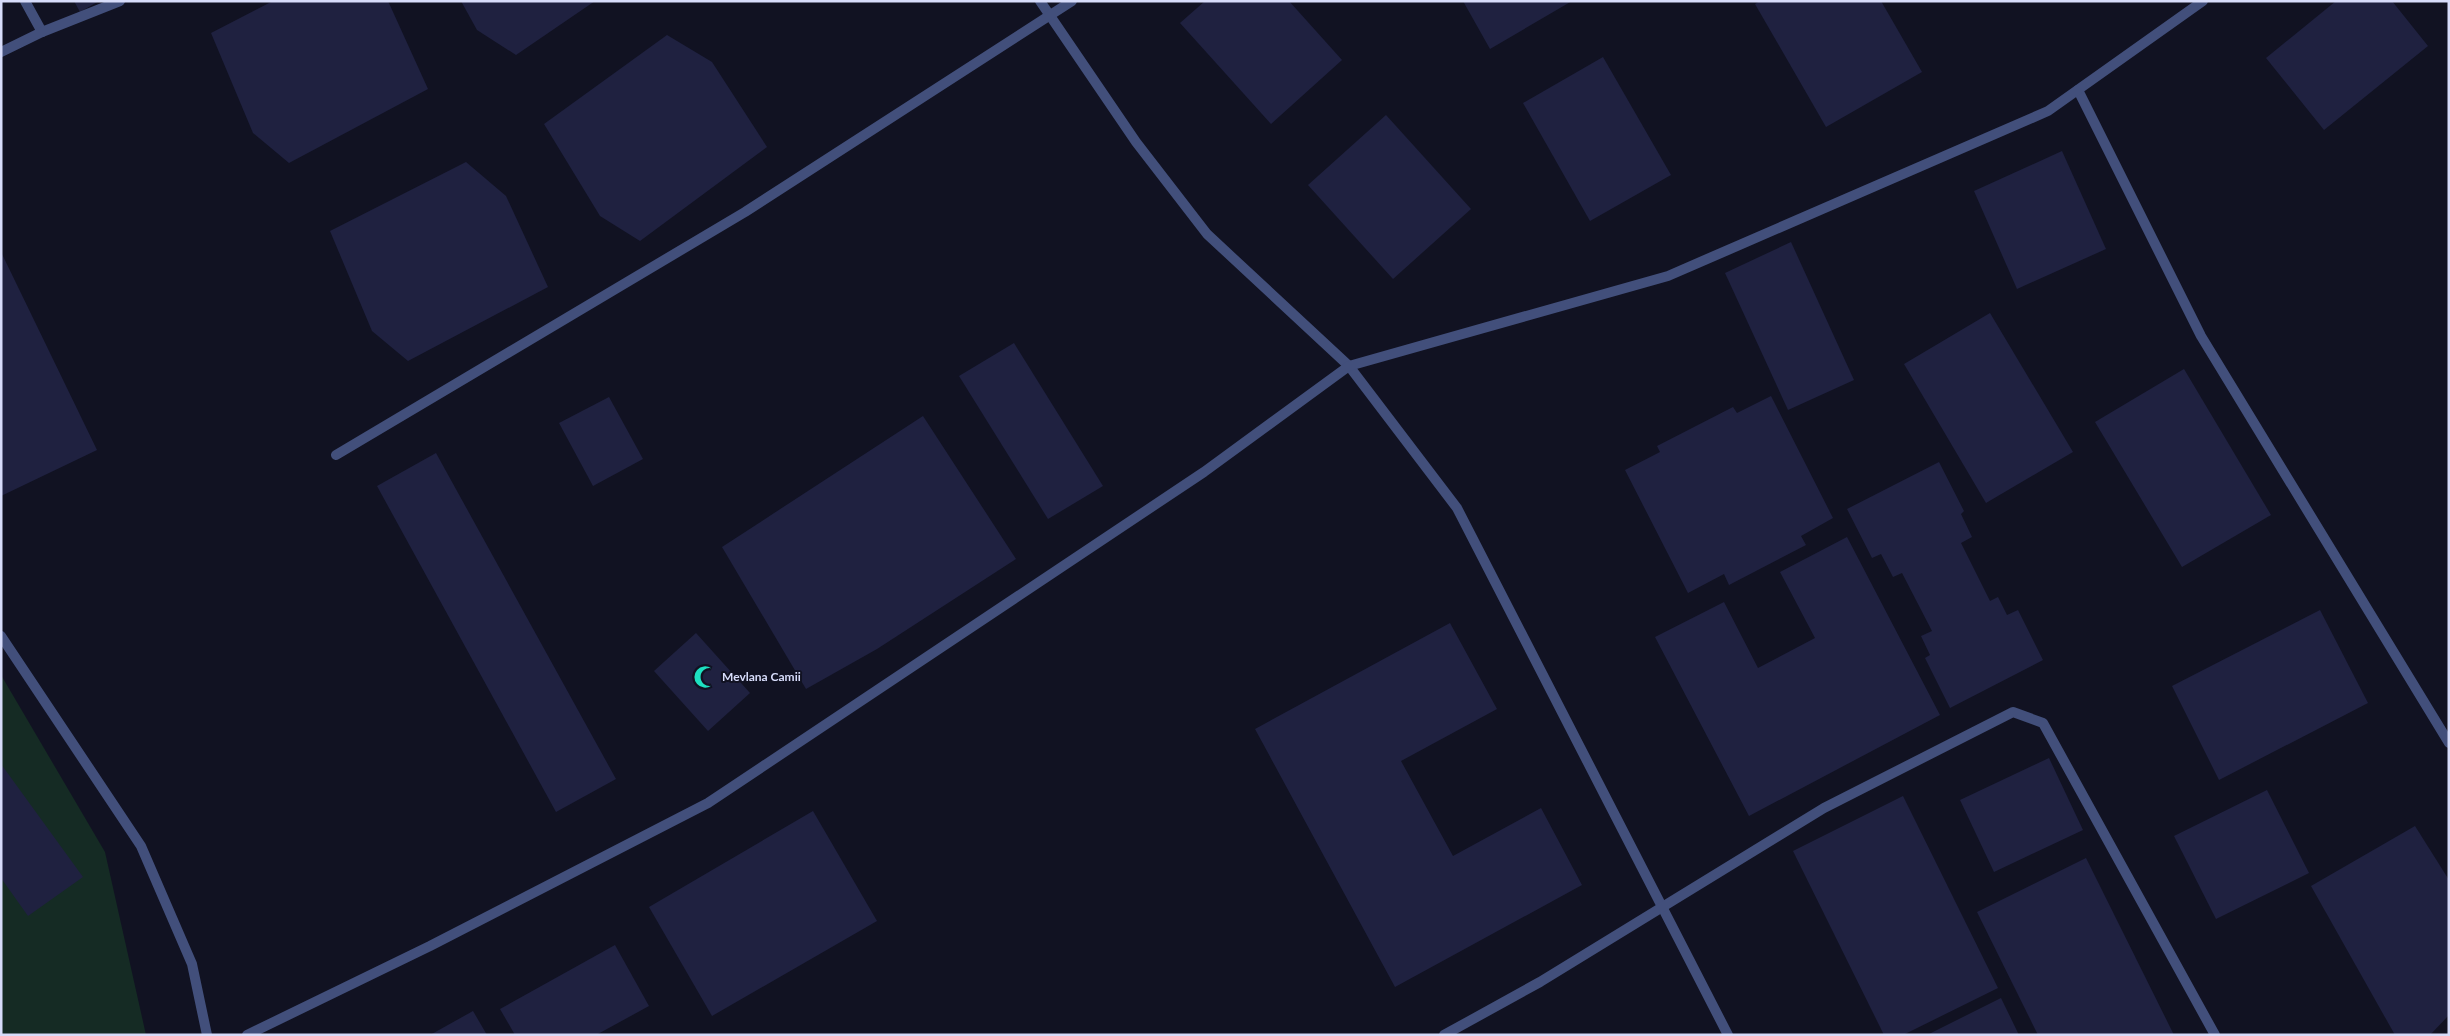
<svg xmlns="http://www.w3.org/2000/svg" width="2450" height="1036" viewBox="0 0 2450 1036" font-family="Lato,sans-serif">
	<rect width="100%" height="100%" fill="#111222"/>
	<polygon fill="#152b24" points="1,675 105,852 146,1035 1,1035"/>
	<g fill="#1f2140">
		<polygon points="74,1 99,1 80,12"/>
		<polygon points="273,1 388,1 428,89 289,163 253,133 211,33"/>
		<polygon points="461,1 595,1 516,55 477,30"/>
		<polygon points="1205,1 1289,1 1342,60 1271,124 1180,23"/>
		<polygon points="1463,1 1572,1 1490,49"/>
		<polygon points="1760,1 1881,1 1922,72 1826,127 1755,4"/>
		<polygon points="2336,1 2392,1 2428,46 2324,130 2266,58"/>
		<polygon points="667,35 712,62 767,147 640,241 600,216 544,124"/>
		<polygon points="1603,57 1671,175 1590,221 1523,103"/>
		<polygon points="1386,115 1471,209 1393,279 1308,185"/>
		<polygon points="2062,151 2106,249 2017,289 1974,191"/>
		<polygon points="466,162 506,196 548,287 408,361 372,331 330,231"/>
		<polygon points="1791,242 1854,380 1788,410 1725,273"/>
		<polygon points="1,252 97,450 1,496"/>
		<polygon points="1990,313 2073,452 1986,503 1904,364"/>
		<polygon points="1014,343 1103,486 1048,519 959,376"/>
		<polygon points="2184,369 2271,515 2182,567 2095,422"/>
		<polygon points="1771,396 1833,518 1801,536 1806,545 1729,585 1724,574 1688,593 1625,470 1660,452 1657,446 1733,407 1737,413"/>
		<polygon points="609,397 643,459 593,486 559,423"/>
		<polygon points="923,416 1016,559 877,649 806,689 722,547"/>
		<polygon points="436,453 616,779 556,812 377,486"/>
		<polygon points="1939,462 1964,511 1961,514 1972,537 1961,543 1990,601 1998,597 2007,615 2018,610 2043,660 1950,708 1925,658 1930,655 1921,636 1932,631 1902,573 1893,577 1881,554 1872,558 1847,509"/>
		<polygon points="1847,537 1940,715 1749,816 1655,637 1724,602 1758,668 1815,638 1780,572"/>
		<polygon points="2320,610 2368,703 2219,780 2172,686"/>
		<polygon points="1450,623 1497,709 1401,761 1453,856 1541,808 1582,885 1395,987 1255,729"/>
		<polygon points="696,633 750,693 708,731 654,671"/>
		<polygon points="2049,758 2083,830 1994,872 1960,800"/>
		<polygon points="1,764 83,877 28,916 1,878"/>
		<polygon points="2267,790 2309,873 2216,919 2174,836"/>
		<polygon points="1903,796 1998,988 1903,1035 1884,1035 1793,851"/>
		<polygon points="813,811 877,921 712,1016 649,907"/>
		<polygon points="2415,826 2449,880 2449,1015 2430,1035 2395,1035 2311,886"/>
		<polygon points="2086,858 2174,1035 2038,1035 1977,912"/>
		<polygon points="615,945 649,1006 596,1035 515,1035 500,1009"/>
		<polygon points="2001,998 2019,1035 1927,1035"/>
		<polygon points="473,1011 487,1035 430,1035"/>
	</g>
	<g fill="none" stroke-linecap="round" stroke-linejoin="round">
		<g stroke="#424f7b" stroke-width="10">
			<polyline points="25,1 42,32"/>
			<polyline points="1040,1 1136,142 1207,234 1349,366 1457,508 1728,1035"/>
			<polyline points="1,52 42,32 120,1"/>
			<polyline points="2078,90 2201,336 2449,743"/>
			<polyline points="336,455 745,212 1072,1"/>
			<polyline points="1,636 141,846 192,964 207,1035"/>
			<polyline points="247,1035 430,946 708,803 1204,472 1349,366 1668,276 2048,111 2203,1"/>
			<polyline points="1444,1035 1540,982 1824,808 2013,712 2043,723 2215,1035"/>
		</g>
	</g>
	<defs>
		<symbol id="mosque-bare" viewBox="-9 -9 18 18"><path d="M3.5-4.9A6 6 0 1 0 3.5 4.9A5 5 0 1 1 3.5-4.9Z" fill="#1de0c0" stroke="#111222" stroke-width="2.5" paint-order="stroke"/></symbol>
	</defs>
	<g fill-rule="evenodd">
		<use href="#mosque-bare" x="689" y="661" width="32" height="32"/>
	</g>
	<g text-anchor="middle" stroke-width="4" stroke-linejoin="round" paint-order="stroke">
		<g font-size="12" font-weight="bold" fill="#d7dcfa" stroke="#111222" text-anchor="start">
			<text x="722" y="681">Mevlana Camii</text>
		</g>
	</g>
	<rect width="2450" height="1036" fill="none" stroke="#d7dcfa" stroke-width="5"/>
</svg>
